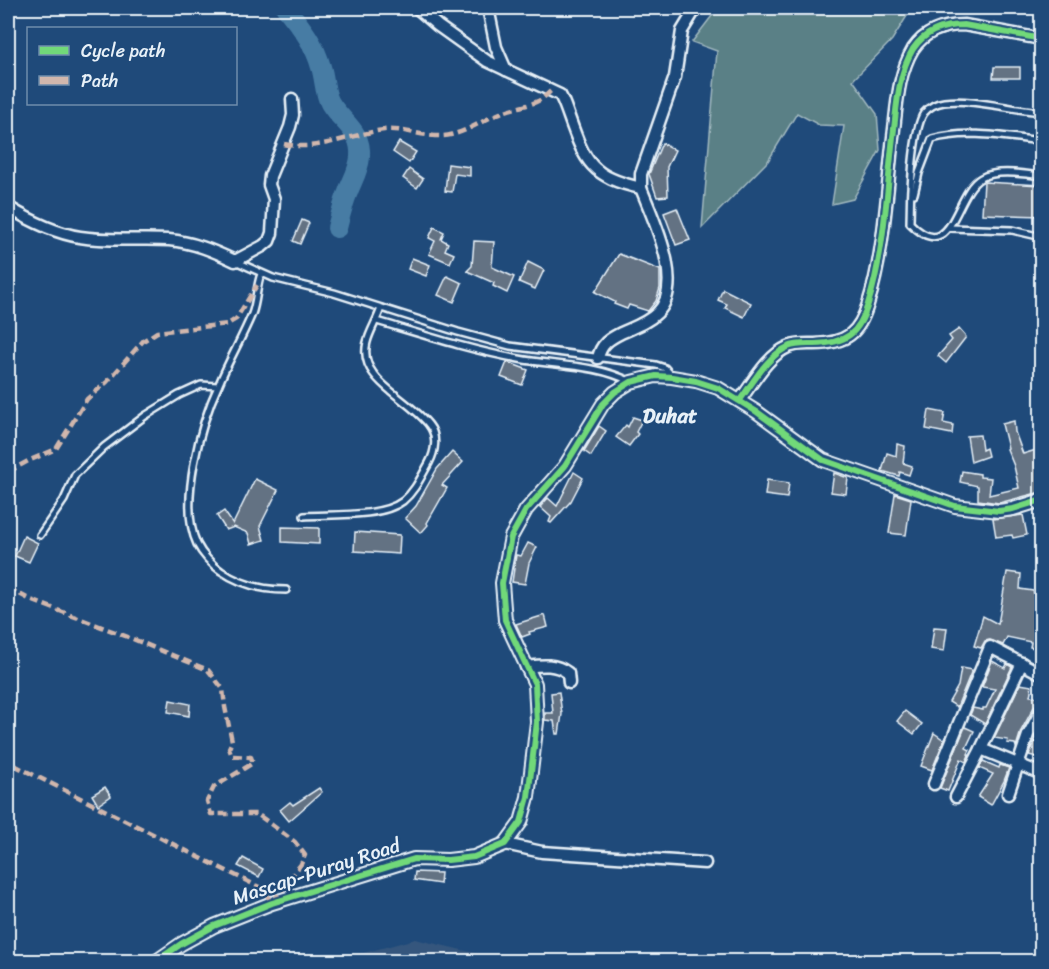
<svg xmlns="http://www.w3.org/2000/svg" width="1049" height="969" viewBox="0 0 1049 969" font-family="Sriracha,sans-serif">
	<rect width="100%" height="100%" fill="#1f4a7a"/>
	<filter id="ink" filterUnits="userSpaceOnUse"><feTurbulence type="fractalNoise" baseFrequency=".0167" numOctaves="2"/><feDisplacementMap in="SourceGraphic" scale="12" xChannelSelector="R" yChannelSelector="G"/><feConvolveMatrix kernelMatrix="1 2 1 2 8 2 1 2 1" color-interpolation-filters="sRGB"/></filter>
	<g filter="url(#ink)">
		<polygon fill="#34567d" points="415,939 509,961 334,961"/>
		<polygon fill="#5a8086" stroke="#a1b8bf" stroke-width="1.5" points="718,8 823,8 837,10 838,8 912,8 892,40 853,80 877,114 880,150 853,199 832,204 844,126 819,125 797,113 768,161 702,228 717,51 692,42"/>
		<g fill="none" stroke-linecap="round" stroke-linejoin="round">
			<path stroke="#477ca4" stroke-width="20" d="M286,8C301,27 314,42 321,67C325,79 324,92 330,103C342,123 362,130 360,157C359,170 352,181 348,192C343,204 340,216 337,228"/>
		</g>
		<g fill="#647283" stroke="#e8f1f8" stroke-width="1.5">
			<polygon points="994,67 1020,67 1020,78 993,78"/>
			<polygon points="399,142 416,152 409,163 393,152"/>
			<polygon points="662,143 675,150 667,167 668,196 657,197 649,174"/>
			<polygon points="448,164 470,167 470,176 455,174 452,192 445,191"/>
			<polygon points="409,169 423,179 417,188 403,178"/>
			<polygon points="984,182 1041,185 1041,216 982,214"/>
			<polygon points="677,208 690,240 676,245 664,213"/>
			<polygon points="302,220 309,223 300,244 293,241"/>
			<polygon points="434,227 444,232 441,239 448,243 445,250 454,254 450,263 429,254 435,241 429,238"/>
			<polygon points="474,241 494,242 492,267 514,277 507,293 493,286 494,283 467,271 472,266"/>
			<polygon points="619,254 660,270 660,288 656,301 648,311 629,305 627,309 614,304 615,302 595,292"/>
			<polygon points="412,258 430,265 426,276 408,269"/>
			<polygon points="528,262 544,270 535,289 519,282"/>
			<polygon points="447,276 462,283 454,302 438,295"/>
			<polygon points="723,289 751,303 744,317 725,308 727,304 718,300"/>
			<polygon points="959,329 966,337 946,363 938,356 952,340 949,336"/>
			<polygon points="507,362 528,370 522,385 501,377"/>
			<polygon points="929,410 945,413 943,423 953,425 952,434 926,429"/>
			<polygon points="633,417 642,420 636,432 638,434 629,446 616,437 626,425 628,427"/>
			<polygon points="1014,421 1015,432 1023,454 1036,450 1041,473 1041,492 999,503 978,500 978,486 960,482 962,471 980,474 980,477 991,478 989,495 1019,488 1014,466 1007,449 1008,448 1002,424"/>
			<polygon points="599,426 606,431 591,456 584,451"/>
			<polygon points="980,435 982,450 986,448 988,456 971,462 967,436"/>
			<polygon points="897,444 905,446 903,463 912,466 909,475 900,472 899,476 882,471 887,453 896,456"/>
			<polygon points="452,452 463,462 442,485 447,488 427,523 428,525 421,533 405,518 416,506 437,469"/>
			<polygon points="574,472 583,478 571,501 551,523 549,522 551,517 540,507 548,498 557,506"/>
			<polygon points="834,473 848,478 846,494 831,492"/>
			<polygon points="255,479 278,490 260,526 264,540 251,544 248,533 234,527 226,530 217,516 224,511 233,524"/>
			<polygon points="767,480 789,483 787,498 765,495"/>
			<polygon points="895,494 911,499 906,535 889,533"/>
			<polygon points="1023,515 1027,535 1013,538 1012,535 996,537 993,519"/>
			<polygon points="282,527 319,528 319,544 282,542"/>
			<polygon points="355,532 400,535 399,554 354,551"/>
			<polygon points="24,536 38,543 29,562 15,556"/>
			<polygon points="528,543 537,547 529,563 525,584 512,582 516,555 521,556"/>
			<polygon points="1007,572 1021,574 1020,589 1033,591 1038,601 1034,633 1041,634 1041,650 1030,647 1031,642 1007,637 1003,645 990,640 985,641 981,648 974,646 983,616 998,624"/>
			<polygon points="545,615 548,627 529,632 530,634 522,637 516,624"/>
			<polygon points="934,627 947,628 944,651 931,649"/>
			<polygon points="992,661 1005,668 1007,664 1012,667 985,724 970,715 973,708 983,710 983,708 986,708 995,689 982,687"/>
			<polygon points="961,668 972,670 957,707 949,702 958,686"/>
			<polygon points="1020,684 1032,686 1030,696 1041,698 1041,702 1035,705 1021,731 1016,747 1015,744 1007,743 1008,740 994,738"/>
			<polygon points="559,692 562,714 559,734 556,734 554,721 545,720 545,713 553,713 551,693"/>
			<polygon points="170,700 190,704 189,716 168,712"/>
			<polygon points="905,711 922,724 914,734 897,721"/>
			<polygon points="1041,726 1041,758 1029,755"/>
			<polygon points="965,727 974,731 966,748 970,750 968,754 969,755 966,762 961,759 948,791 940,788"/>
			<polygon points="934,733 944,740 932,770 921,766"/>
			<polygon points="983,761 999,768 1000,765 1009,768 1004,781 991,805 978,797 993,774 979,768"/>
			<polygon points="105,787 111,796 98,805 92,795"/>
			<polygon points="319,788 322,792 289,821 280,810 290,802 293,805"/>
			<polygon points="243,858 263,869 259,877 238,866"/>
			<polygon points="415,872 441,873 440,884 414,880"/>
		</g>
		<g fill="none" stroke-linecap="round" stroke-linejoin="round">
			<defs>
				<g id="service">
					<path d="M1042,112C1012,110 972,98 944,102C937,103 929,107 924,113C912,131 910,199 910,223C953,267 954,193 981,178C997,169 1024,174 1042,176"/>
					<path d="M914,194L919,173L932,139C967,129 1006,137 1042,141"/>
					<polyline points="950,228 1012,230 1042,237"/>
					<polyline points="235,261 273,278 334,293 458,332 510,346 656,365 665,368 672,376"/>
					<path d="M261,274C256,287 257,301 252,314C242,338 229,360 219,384C201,422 178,504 197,544C202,554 212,565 221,571C241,585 263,590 286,590"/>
					<path d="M377,321C424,335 470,350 519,359C555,366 597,364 631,382"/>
					<path d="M304,516C331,514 381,518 403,501C415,491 421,477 429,463C435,452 438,436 429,425C413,404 377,387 368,364C360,343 375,327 381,308"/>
					<polyline points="40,535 64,500 75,475 104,447 145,416 179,395 201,385 218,386"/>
				</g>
				<g id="minor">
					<path d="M417,8L438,26L487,61L560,95C564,102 566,109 569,117C585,162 591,177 641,188"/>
					<polyline points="488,8 496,47 506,70"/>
					<path d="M8,207C29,220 55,233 80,237C110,242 140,238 169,240C193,242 214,251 235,261L263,246L269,241L272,233L274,199L269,185L270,176L290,127L293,115L292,99"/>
					<path d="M598,358C601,344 609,339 621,333C634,327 647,323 657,313C686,285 653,219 641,188V174L675,77L682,31L696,8"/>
					<path d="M740,400C753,383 767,356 788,347C797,343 807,344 815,344C846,343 859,334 868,304C884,255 887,189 893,137C897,108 897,76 913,49C925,31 944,25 964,25L1042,39"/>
					<path d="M526,667C542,665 555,663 568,673L569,683"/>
					<polyline points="981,749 1042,774"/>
					<polyline points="934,784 990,647 1042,674"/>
					<polyline points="1008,794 1028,735 1042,709"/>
					<polyline points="956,797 981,749 1022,663"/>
					<polyline points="505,844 542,852 705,863"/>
				</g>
				<polyline id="tertiary" points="155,962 181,944 214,926 272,903 414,859 448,860 474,857 505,844 521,822 528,797 537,722 535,684 505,620 502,583 511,537 526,510 565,466 603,404 615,392 631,382 656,376 672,377 696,381 718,388 757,412 823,460 955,506 999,511 1013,509 1042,500"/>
			</defs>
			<use href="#service" stroke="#e8f1f8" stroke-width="10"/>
			<use href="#minor" stroke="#e8f1f8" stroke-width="15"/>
			<use href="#tertiary" stroke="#e8f1f8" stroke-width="16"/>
			<use href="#service" stroke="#1f4a7a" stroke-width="5"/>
			<use href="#minor" stroke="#1f4a7a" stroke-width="10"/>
			<use href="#tertiary" stroke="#1f4a7a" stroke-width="12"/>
			<g stroke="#d1b7ad" stroke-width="4.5" stroke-dasharray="9 4.5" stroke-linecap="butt">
				<path d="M284,144C319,152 350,134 384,130C404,128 423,137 443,136C463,135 484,119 503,112C514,107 526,107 538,101C543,99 547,94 552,90"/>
				<polyline points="8,472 28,461 56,449 87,399 107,382 143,341 157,332 228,324 236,319 257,285"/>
				<polyline points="8,588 31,600 128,637 208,670 223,689 225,707 232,741 229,748 232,756 251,757 253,763 214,787 207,801 211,814 257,814 295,842 305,855 301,864 272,903 263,889 8,762"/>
			</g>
			<defs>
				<g id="cycleway">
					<path d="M740,400C753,383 767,356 788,347C797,343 807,344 815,344C846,343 859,334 868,304C884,255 887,189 893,137C897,108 897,76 913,49C925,31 944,25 964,25L1042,39"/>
					<polyline points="155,962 181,944 214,926 272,903 414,859 448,860 474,857 505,844 521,822 528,797 537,722 535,684 505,620 502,583 511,537 526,510 565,466 603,404 615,392 631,382 656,376 672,377 696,381 718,388 757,412 823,460 955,506 999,511 1013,509 1042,500"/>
				</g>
			</defs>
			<use href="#cycleway" stroke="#1f4a7a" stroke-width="10"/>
			<use href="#cycleway" stroke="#71d979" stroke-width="6"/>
		</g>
	</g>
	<g text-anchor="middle" stroke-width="4.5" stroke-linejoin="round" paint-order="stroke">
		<g font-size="20" fill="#e8f1f8" stroke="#1f4a7a">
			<text transform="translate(316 871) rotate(-18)" y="7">Mascap-Puray Road</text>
		</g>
		<g font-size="21" font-weight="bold" fill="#e8f1f8" stroke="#1f4a7a">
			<text x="670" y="423">Duhat</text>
		</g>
	</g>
	<rect width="1049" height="969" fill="none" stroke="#1f4a7a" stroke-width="30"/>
	<rect x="15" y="15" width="1019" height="939" fill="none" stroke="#e8f1f8" stroke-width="2" filter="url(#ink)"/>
	<rect x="27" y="27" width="210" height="78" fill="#1f4a7a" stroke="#6f8dac" stroke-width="1.5"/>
	<rect x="39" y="46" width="30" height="9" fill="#71d979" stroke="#6f8dac" stroke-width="1.5"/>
	<text x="81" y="57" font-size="18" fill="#e8f1f8">Cycle path</text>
	<rect x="39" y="76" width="30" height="9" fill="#d1b7ad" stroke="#6f8dac" stroke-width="1.5"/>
	<text x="81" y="87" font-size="18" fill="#e8f1f8">Path</text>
</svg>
